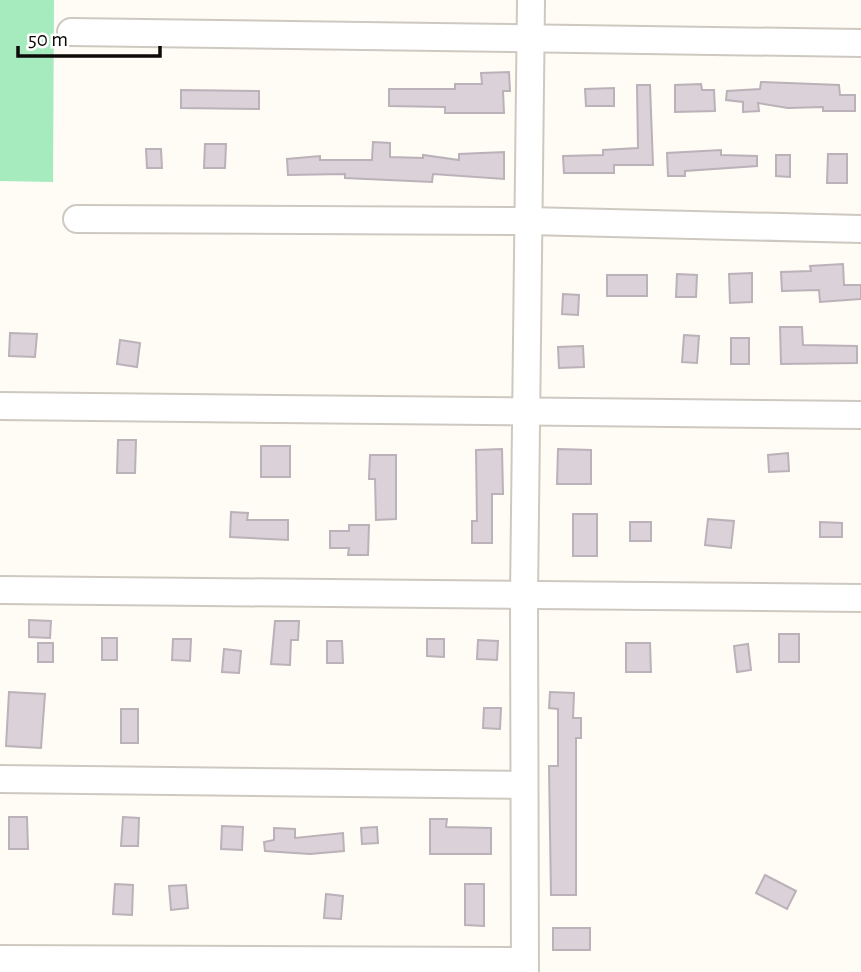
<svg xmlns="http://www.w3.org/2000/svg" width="861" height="972" viewBox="0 0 861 972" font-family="'Alegreya Sans',sans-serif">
	<rect width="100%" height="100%" fill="#fffbf5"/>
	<polygon fill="#a6ebbd" points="0,0 54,0 53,182 0,181"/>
	<g fill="#dbd1d8" stroke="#bbb1b8" stroke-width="2">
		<polygon points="509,72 510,91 503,91 504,113 445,113 445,107 389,106 389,89 455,89 455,84 482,84 481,73"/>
		<polygon points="761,82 839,85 840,95 855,95 855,111 823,111 823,107 788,108 758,103 759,111 743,112 743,102 726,100 727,91 760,89"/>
		<polygon points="701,84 702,90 714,90 715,111 675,112 675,85"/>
		<polygon points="637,85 650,85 653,165 614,165 614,173 564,173 563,156 603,155 603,150 638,148"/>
		<polygon points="614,88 614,106 586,106 585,89"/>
		<polygon points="181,90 259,91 259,109 181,108"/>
		<polygon points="373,142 390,143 390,157 423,158 423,155 459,160 459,154 504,152 504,179 433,174 432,182 345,178 345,174 288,175 287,159 320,156 320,160 372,160"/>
		<polygon points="205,144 226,144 225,168 204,168"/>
		<polygon points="146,149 161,149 162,168 147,168"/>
		<polygon points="721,150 721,155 757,156 757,166 685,171 685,176 668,176 667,153"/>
		<polygon points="828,154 847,154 847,183 827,183"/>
		<polygon points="776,155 790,155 790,177 776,176"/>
		<polygon points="843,264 844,285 861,285 861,299 820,302 819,290 782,291 781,272 811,271 810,266"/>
		<polygon points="752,273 752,302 730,303 729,274"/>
		<polygon points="677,274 697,275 696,297 676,297"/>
		<rect x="607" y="275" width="40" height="21"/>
		<polygon points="563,294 579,295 578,315 562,314"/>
		<polygon points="780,327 802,327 803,345 857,346 857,363 781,364"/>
		<polygon points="10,333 37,334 35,357 9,356"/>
		<polygon points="684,335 699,336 697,363 682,362"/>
		<rect x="731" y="338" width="18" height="26"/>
		<polygon points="120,340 140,343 137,367 117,364"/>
		<polygon points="583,346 584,367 559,368 558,347"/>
		<polygon points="118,440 136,440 135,473 117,473"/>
		<rect x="261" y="446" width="29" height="31"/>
		<polygon points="502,449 503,494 492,494 492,543 472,543 472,521 477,521 476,450"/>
		<polygon points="558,449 591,450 591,484 557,484"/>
		<polygon points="788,453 789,471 769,472 768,455"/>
		<polygon points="370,455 396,455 396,519 376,520 375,479 369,479"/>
		<polygon points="231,512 248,513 247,520 288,520 288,540 230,537"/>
		<rect x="573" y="514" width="24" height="42"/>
		<polygon points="708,519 734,521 731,548 705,545"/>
		<rect x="630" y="522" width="21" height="19"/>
		<polygon points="820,522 842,523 842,537 820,537"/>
		<polygon points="349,525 369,525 368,555 348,555 349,548 330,548 330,531 349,531"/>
		<polygon points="29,620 51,621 50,638 29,637"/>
		<polygon points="275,621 299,621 298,640 291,640 290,665 271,664"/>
		<rect x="779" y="634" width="20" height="28"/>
		<rect x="102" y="638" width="15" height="22"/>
		<polygon points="173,639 191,639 190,661 172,660"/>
		<polygon points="427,639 444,639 444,657 427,656"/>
		<polygon points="478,640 498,641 497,660 477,659"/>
		<polygon points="327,641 342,641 343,663 327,663"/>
		<rect x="38" y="643" width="15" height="19"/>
		<polygon points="626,643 650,643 651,672 626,672"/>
		<polygon points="748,644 751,670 737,672 734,646"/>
		<polygon points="224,649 241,651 239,673 222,672"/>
		<polygon points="9,692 45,694 41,748 6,746"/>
		<polygon points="550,692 574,693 573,718 581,718 581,738 576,738 576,895 551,895 549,766 558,766 558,709 549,708"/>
		<polygon points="484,708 501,708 500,729 483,728"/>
		<rect x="121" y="709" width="17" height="34"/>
		<polygon points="9,817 27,817 28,849 9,849"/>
		<polygon points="123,817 139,818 138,846 121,846"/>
		<polygon points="430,819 447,819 446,827 491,828 491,854 430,854"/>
		<polygon points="222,826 243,827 242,850 221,849"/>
		<polygon points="377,827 378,843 362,844 361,828"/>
		<polygon points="274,828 295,829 295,838 343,833 344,851 310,854 265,851 264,842 274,840"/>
		<polygon points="765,875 796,891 787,909 756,893"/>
		<polygon points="115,884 133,885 132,915 113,914"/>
		<polygon points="465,884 484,884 484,926 465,925"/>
		<polygon points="186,885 188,908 171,910 169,886"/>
		<polygon points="326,894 343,896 341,919 324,918"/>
		<rect x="553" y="928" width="37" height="22"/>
	</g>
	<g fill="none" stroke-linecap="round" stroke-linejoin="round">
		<defs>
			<g id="minor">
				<polyline points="71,32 861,43"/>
				<polyline points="77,219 528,221 861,229"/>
				<polyline points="0,406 861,415"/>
				<polyline points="0,590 861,598"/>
				<polyline points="0,779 524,785"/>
				<polyline points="0,959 524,961"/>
				<polyline points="525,972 524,597 531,0"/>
			</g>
		</defs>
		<use href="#minor" stroke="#cec9c0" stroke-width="30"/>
		<use href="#minor" stroke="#fff" stroke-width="26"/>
	</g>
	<path d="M18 46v10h142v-10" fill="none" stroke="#0d0b08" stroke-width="3.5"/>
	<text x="28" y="46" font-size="21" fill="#0d0b08" stroke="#ffffff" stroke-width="5" paint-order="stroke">50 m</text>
</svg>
